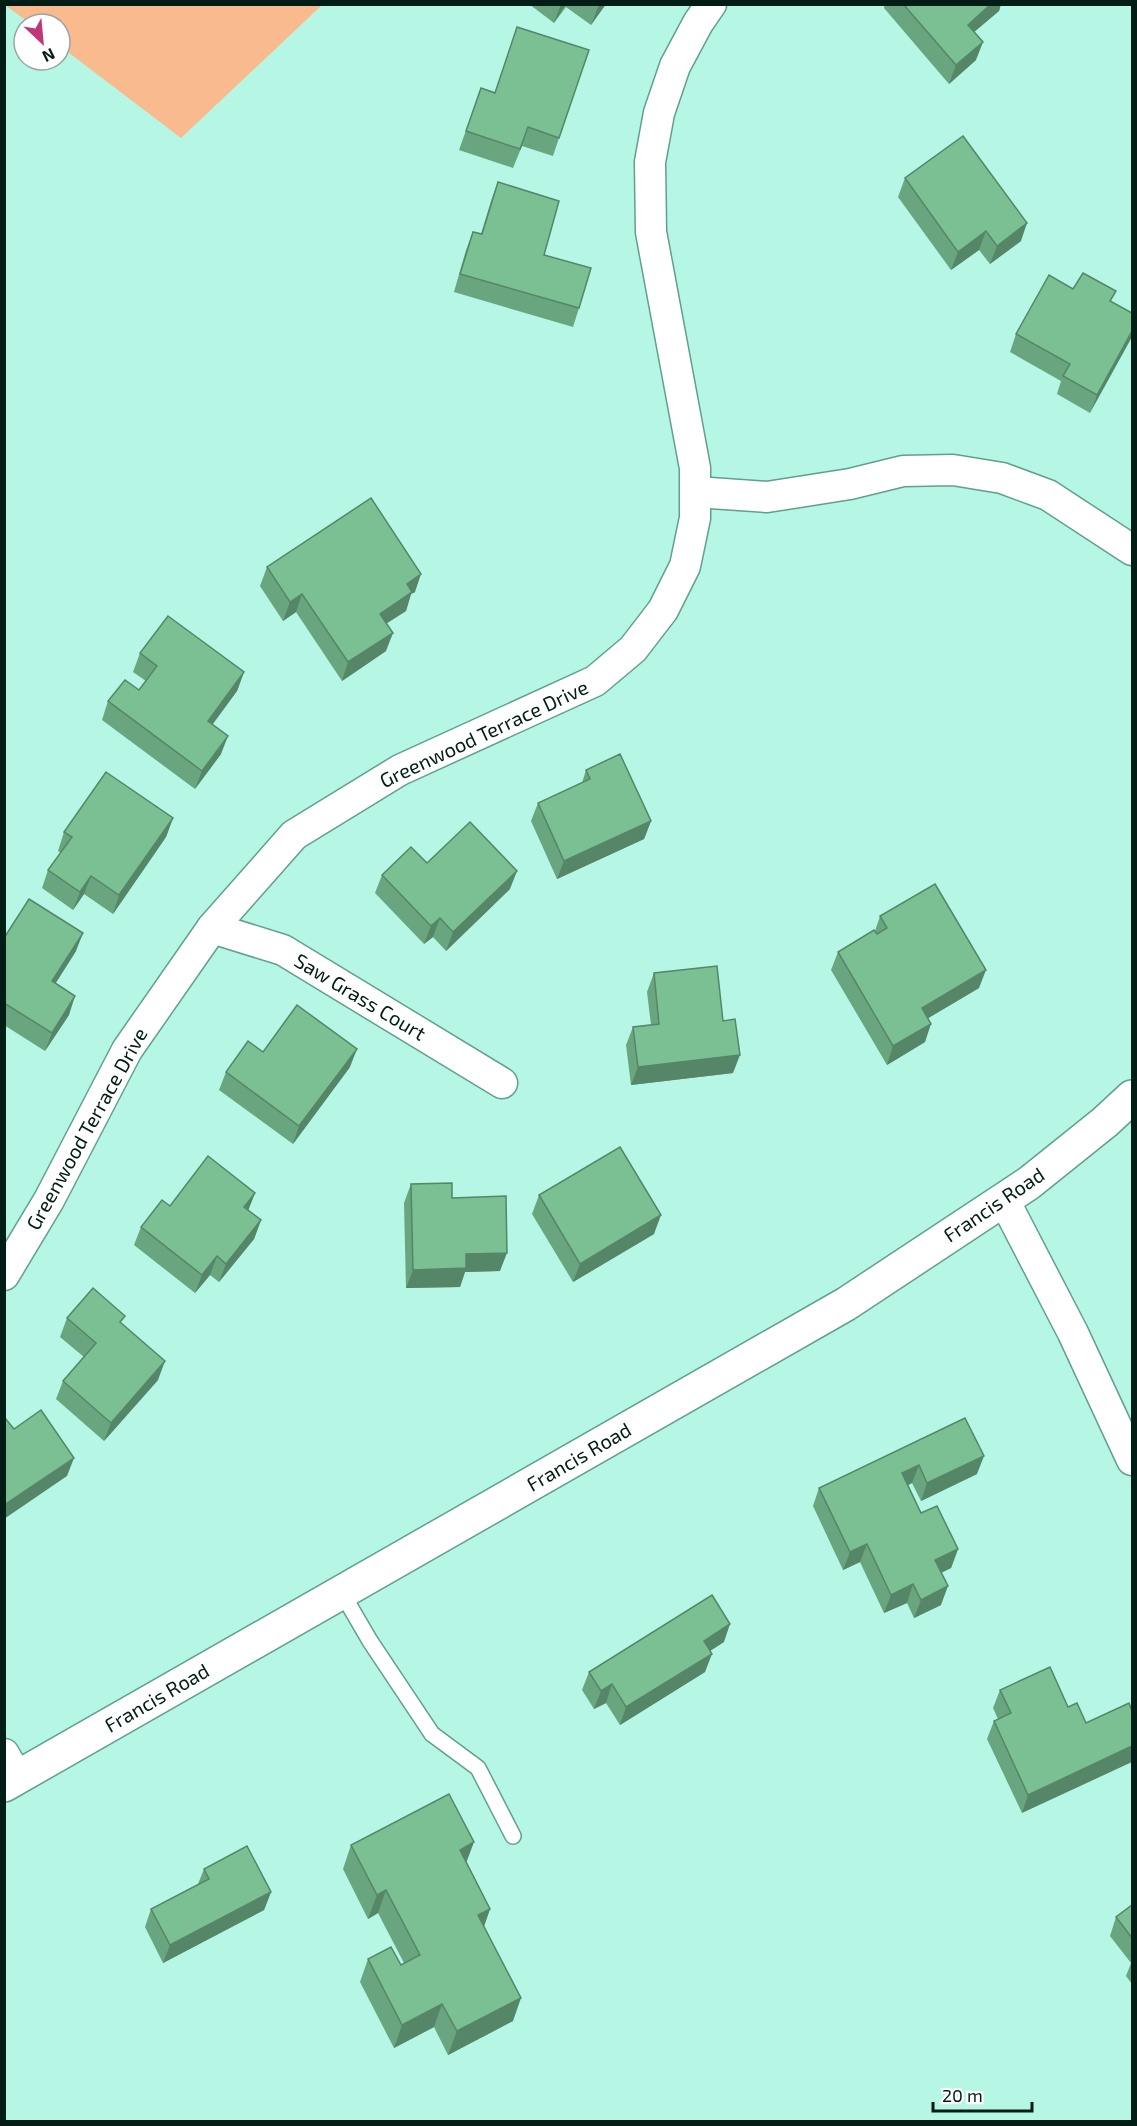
<svg xmlns="http://www.w3.org/2000/svg" width="1137" height="2126" viewBox="0 0 1137 2126" font-family="'Exo 2',sans-serif">
	<rect width="100%" height="100%" fill="#b6f6e4"/>
	<polygon fill="#f9ba8e" points="5,5 322,5 181,138 60,46 60,24 31,24"/>
	<g fill="none" stroke-linecap="round" stroke-linejoin="round">
		<defs>
			<polyline id="service" points="342,1593 370,1641 432,1734 478,1768 513,1836"/>
			<g id="minor">
				<polyline points="696,492 767,497 850,484 903,471 953,470 1002,478 1048,495 1132,550"/>
				<polyline points="212,928 283,950 502,1083"/>
				<polyline points="1004,1200 1073,1333 1132,1460"/>
				<polyline points="4,1275 49,1200 127,1050 212,928 294,835 400,770 595,681 633,649 663,610 685,566 695,518 695,468 651,232 650,162 659,113 675,66 698,23 711,4"/>
				<polyline points="4,1754 17,1777"/>
			</g>
			<polyline id="tertiary" points="4,1785 846,1304 1029,1183 1105,1122 1132,1097"/>
		</defs>
		<use href="#service" stroke="#619f8e" stroke-width="18"/>
		<use href="#minor" stroke="#619f8e" stroke-width="33"/>
		<use href="#tertiary" stroke="#619f8e" stroke-width="36"/>
		<use href="#service" stroke="#fff" stroke-width="15"/>
		<use href="#minor" stroke="#fff" stroke-width="30"/>
		<use href="#tertiary" stroke="#fff" stroke-width="33"/>
	</g>
	<g fill="#69a57e">
		<polygon points="529,4 606,4 591,25 566,7 554,23"/>
		<polygon points="885,4 1001,4 999,11 974,32 976,60 949,84 884,8"/>
		<polygon points="517,27 559,138 553,156 522,146 513,168 459,150 481,88 495,92"/>
		<polygon points="905,178 1021,241 990,264 979,250 951,270 898,197"/>
		<polygon points="498,182 544,255 579,308 573,327 454,292 466,250 473,232 481,234 491,201"/>
		<polygon points="1073,289 1112,302 1132,313 1090,413 1057,394 1061,381 1010,352 1016,334"/>
		<polygon points="267,567 415,592 411,594 406,611 387,623 386,651 342,681 296,612 283,621 260,586"/>
		<polygon points="140,653 244,672 237,691 212,725 221,754 195,789 102,720 108,701 139,690 146,681 133,672"/>
		<polygon points="586,770 651,821 644,839 557,879 531,821 538,803 582,783"/>
		<polygon points="173,818 166,837 113,914 84,894 73,910 42,888 48,870 61,853 58,851 64,832"/>
		<polygon points="427,863 510,889 446,951 433,937 424,944 375,893 382,875"/>
		<polygon points="880,916 979,988 928,1018 925,1042 887,1065 831,970 838,952 875,931"/>
		<polygon points="4,938 76,951 55,984 69,1015 45,1051 4,1025"/>
		<polygon points="654,973 723,1021 733,1073 631,1085 626,1045 633,1027 651,1025 647,992"/>
		<polygon points="263,1052 350,1067 293,1144 219,1090 226,1072"/>
		<polygon points="411,1184 452,1198 500,1271 465,1272 460,1287 406,1288 404,1203"/>
		<polygon points="255,1193 248,1210 261,1220 254,1239 219,1282 210,1275 195,1293 134,1245 141,1227 170,1206"/>
		<polygon points="539,1195 654,1234 573,1282 532,1214"/>
		<polygon points="67,1318 122,1324 158,1380 104,1441 56,1399 63,1381 84,1357 60,1337"/>
		<polygon points="965,1418 977,1474 921,1501 912,1483 908,1485 921,1513 958,1549 951,1568 941,1572 941,1605 914,1618 907,1603 884,1613 860,1562 843,1570 813,1506 819,1488"/>
		<polygon points="724,1642 710,1651 705,1672 620,1725 606,1703 594,1709 582,1690 589,1672"/>
		<polygon points="1000,1690 1068,1707 1086,1723 1022,1813 987,1739 994,1721 998,1719 993,1708"/>
		<polygon points="351,1845 467,1863 490,1909 484,1926 513,2021 448,2055 434,2027 394,2048 360,1982 368,1959 401,1965 404,1963 378,1913 368,1919 343,1869"/>
		<polygon points="204,1869 271,1892 264,1910 163,1963 145,1927 151,1909 198,1884"/>
		<polygon points="1132,1905 1132,1984 1126,1976 1131,1963 1110,1936 1116,1917"/>
	</g>
	<g fill="#558667">
		<polygon points="561,4 566,4 554,23"/>
		<polygon points="599,4 606,4 591,25 598,7"/>
		<polygon points="991,4 1001,4 999,11 961,43 968,25"/>
		<polygon points="983,42 976,60 949,84 956,65"/>
		<polygon points="1027,223 1021,241 990,264 997,246"/>
		<polygon points="986,231 979,250 951,270 958,252"/>
		<polygon points="1132,331 1132,337 1090,413 1097,395"/>
		<polygon points="421,574 415,592 411,594 406,611 373,632 380,614 407,584"/>
		<polygon points="302,594 296,612 283,621 290,602"/>
		<polygon points="393,633 386,651 342,681 348,662"/>
		<polygon points="244,672 237,691 201,740 208,721"/>
		<polygon points="228,736 221,754 195,789 202,771"/>
		<polygon points="173,818 166,837 113,914 119,895"/>
		<polygon points="651,821 644,839 557,879 564,861"/>
		<polygon points="517,871 510,889 446,951 453,932"/>
		<polygon points="91,876 84,894 73,910 80,892"/>
		<polygon points="440,918 433,937 424,944 431,926"/>
		<polygon points="83,933 76,951 45,1000 52,981"/>
		<polygon points="986,970 979,988 915,1026 922,1008"/>
		<polygon points="75,996 69,1015 45,1051 52,1033"/>
		<polygon points="931,1024 925,1042 887,1065 893,1046"/>
		<polygon points="357,1049 350,1067 293,1144 299,1126"/>
		<polygon points="740,1055 733,1073 631,1085 638,1067"/>
		<polygon points="255,1193 248,1211 244,1207"/>
		<polygon points="661,1215 654,1234 573,1282 580,1264"/>
		<polygon points="261,1220 254,1239 219,1282 226,1264"/>
		<polygon points="507,1253 500,1271 465,1272 460,1287 406,1288 413,1270 466,1254"/>
		<polygon points="217,1256 210,1275 195,1293 202,1275"/>
		<polygon points="165,1361 158,1380 104,1441 111,1423"/>
		<polygon points="984,1456 977,1474 921,1501 927,1483"/>
		<polygon points="74,1458 67,1476 4,1519 4,1505"/>
		<polygon points="919,1465 912,1483 895,1492 902,1473"/>
		<polygon points="867,1544 860,1562 843,1570 850,1552"/>
		<polygon points="958,1549 951,1568 929,1579 935,1560"/>
		<polygon points="913,1584 907,1603 884,1613 891,1595"/>
		<polygon points="948,1586 941,1605 914,1618 921,1600"/>
		<polygon points="730,1624 724,1642 697,1659 704,1641"/>
		<polygon points="712,1654 705,1672 620,1725 626,1707"/>
		<polygon points="612,1684 606,1703 594,1709 601,1691"/>
		<polygon points="1132,1746 1132,1762 1022,1813 1028,1795"/>
		<polygon points="474,1842 465,1866 460,1850"/>
		<polygon points="386,1890 378,1913 368,1919 377,1895"/>
		<polygon points="271,1892 264,1910 163,1963 170,1945"/>
		<polygon points="490,1909 482,1932 478,1915"/>
		<polygon points="521,1998 513,2021 448,2055 457,2031"/>
		<polygon points="442,2004 434,2027 394,2048 402,2025"/>
	</g>
	<g fill="#7ac093" stroke="#558667" stroke-width="1.5">
		<polygon points="903,4 991,4 968,25 983,42 956,65"/>
		<polygon points="517,27 589,50 559,138 528,127 520,149 466,131 481,88 495,93"/>
		<polygon points="963,136 1027,223 997,246 986,231 958,252 905,178"/>
		<polygon points="498,182 559,201 544,255 591,268 579,308 460,274 473,232 482,234"/>
		<polygon points="1083,273 1116,291 1110,301 1132,313 1132,331 1097,395 1063,376 1070,364 1016,334 1049,275 1073,289"/>
		<polygon points="371,498 421,574 407,584 412,592 380,614 393,633 348,662 302,594 290,602 267,567"/>
		<polygon points="168,616 244,672 208,721 228,736 202,771 108,701 125,680 139,690 157,666 140,653"/>
		<polygon points="620,754 651,821 564,861 538,803 590,779 586,770"/>
		<polygon points="106,772 173,818 119,895 91,876 80,892 48,870 72,837 64,832"/>
		<polygon points="470,822 517,871 453,932 440,918 431,926 382,875 411,847 427,863"/>
		<polygon points="935,884 986,970 922,1008 931,1024 893,1046 838,952 874,930 877,934 887,928 880,916"/>
		<polygon points="29,899 83,933 52,981 75,996 52,1033 4,1003 4,938"/>
		<polygon points="717,966 723,1021 735,1019 740,1055 638,1067 633,1027 659,1024 654,973"/>
		<polygon points="297,1005 357,1049 299,1126 226,1072 248,1041 263,1052"/>
		<polygon points="620,1147 661,1215 580,1264 539,1195"/>
		<polygon points="208,1156 255,1193 244,1207 261,1220 226,1264 217,1256 202,1275 141,1227 162,1200 170,1206"/>
		<polygon points="452,1183 452,1198 506,1196 507,1253 466,1254 466,1268 413,1270 411,1184"/>
		<polygon points="93,1288 125,1316 120,1322 165,1361 111,1423 63,1381 96,1343 67,1318"/>
		<polygon points="41,1410 74,1458 4,1505 4,1418 5,1418 14,1429"/>
		<polygon points="965,1418 984,1456 927,1483 919,1465 902,1473 921,1513 937,1506 958,1549 935,1560 948,1586 921,1600 913,1584 891,1595 867,1544 850,1552 819,1488"/>
		<polygon points="712,1595 730,1624 704,1641 712,1654 626,1707 612,1684 601,1691 589,1672"/>
		<polygon points="1050,1667 1068,1707 1077,1703 1086,1723 1129,1703 1132,1711 1132,1746 1028,1795 994,1721 1011,1713 1000,1690"/>
		<polygon points="449,1794 474,1842 460,1850 490,1909 478,1915 521,1998 457,2031 442,2004 402,2025 368,1959 391,1947 401,1965 420,1955 386,1890 377,1895 351,1845"/>
		<polygon points="247,1846 271,1892 170,1945 151,1909 209,1879 204,1869"/>
		<polygon points="1132,1905 1132,1938 1116,1917"/>
	</g>
	<g text-anchor="middle" stroke-width="4.5" stroke-linejoin="round" paint-order="stroke">
		<g font-size="20" fill="#021c16" stroke="#fff">
			<text transform="translate(484 734) rotate(-25)" y="7">Greenwood Terrace Drive</text>
			<text transform="translate(360 997) rotate(31)" y="7">Saw Grass Court</text>
			<text transform="translate(87 1129) rotate(-61)" y="7">Greenwood Terrace Drive</text>
			<text transform="translate(994 1205) rotate(-34)" y="7">Francis Road</text>
			<text transform="translate(579 1457) rotate(-30)" y="7">Francis Road</text>
			<text transform="translate(157 1698) rotate(-30)" y="7">Francis Road</text>
		</g>
	</g>
	<rect width="1137" height="2126" fill="none" stroke="#021c16" stroke-width="12"/>
	<g transform="translate(42 42) rotate(154)"><circle r="28" fill="#ffffff" stroke="#9aa4a2" stroke-width="1.5"/>
	<path d="M0-4.5L10 22L0 15L-10 22Z" fill="#be3778"/>
	<text y="-9" font-size="16" font-weight="bold" text-anchor="middle" fill="#021c16">N</text>
	</g>
	<path d="M933 2102v9h99v-9" fill="none" stroke="#021c16" stroke-width="3"/>
	<text x="942" y="2102" font-size="18" fill="#021c16" stroke="#ffffff" stroke-width="4.5" paint-order="stroke">20 m</text>
</svg>
